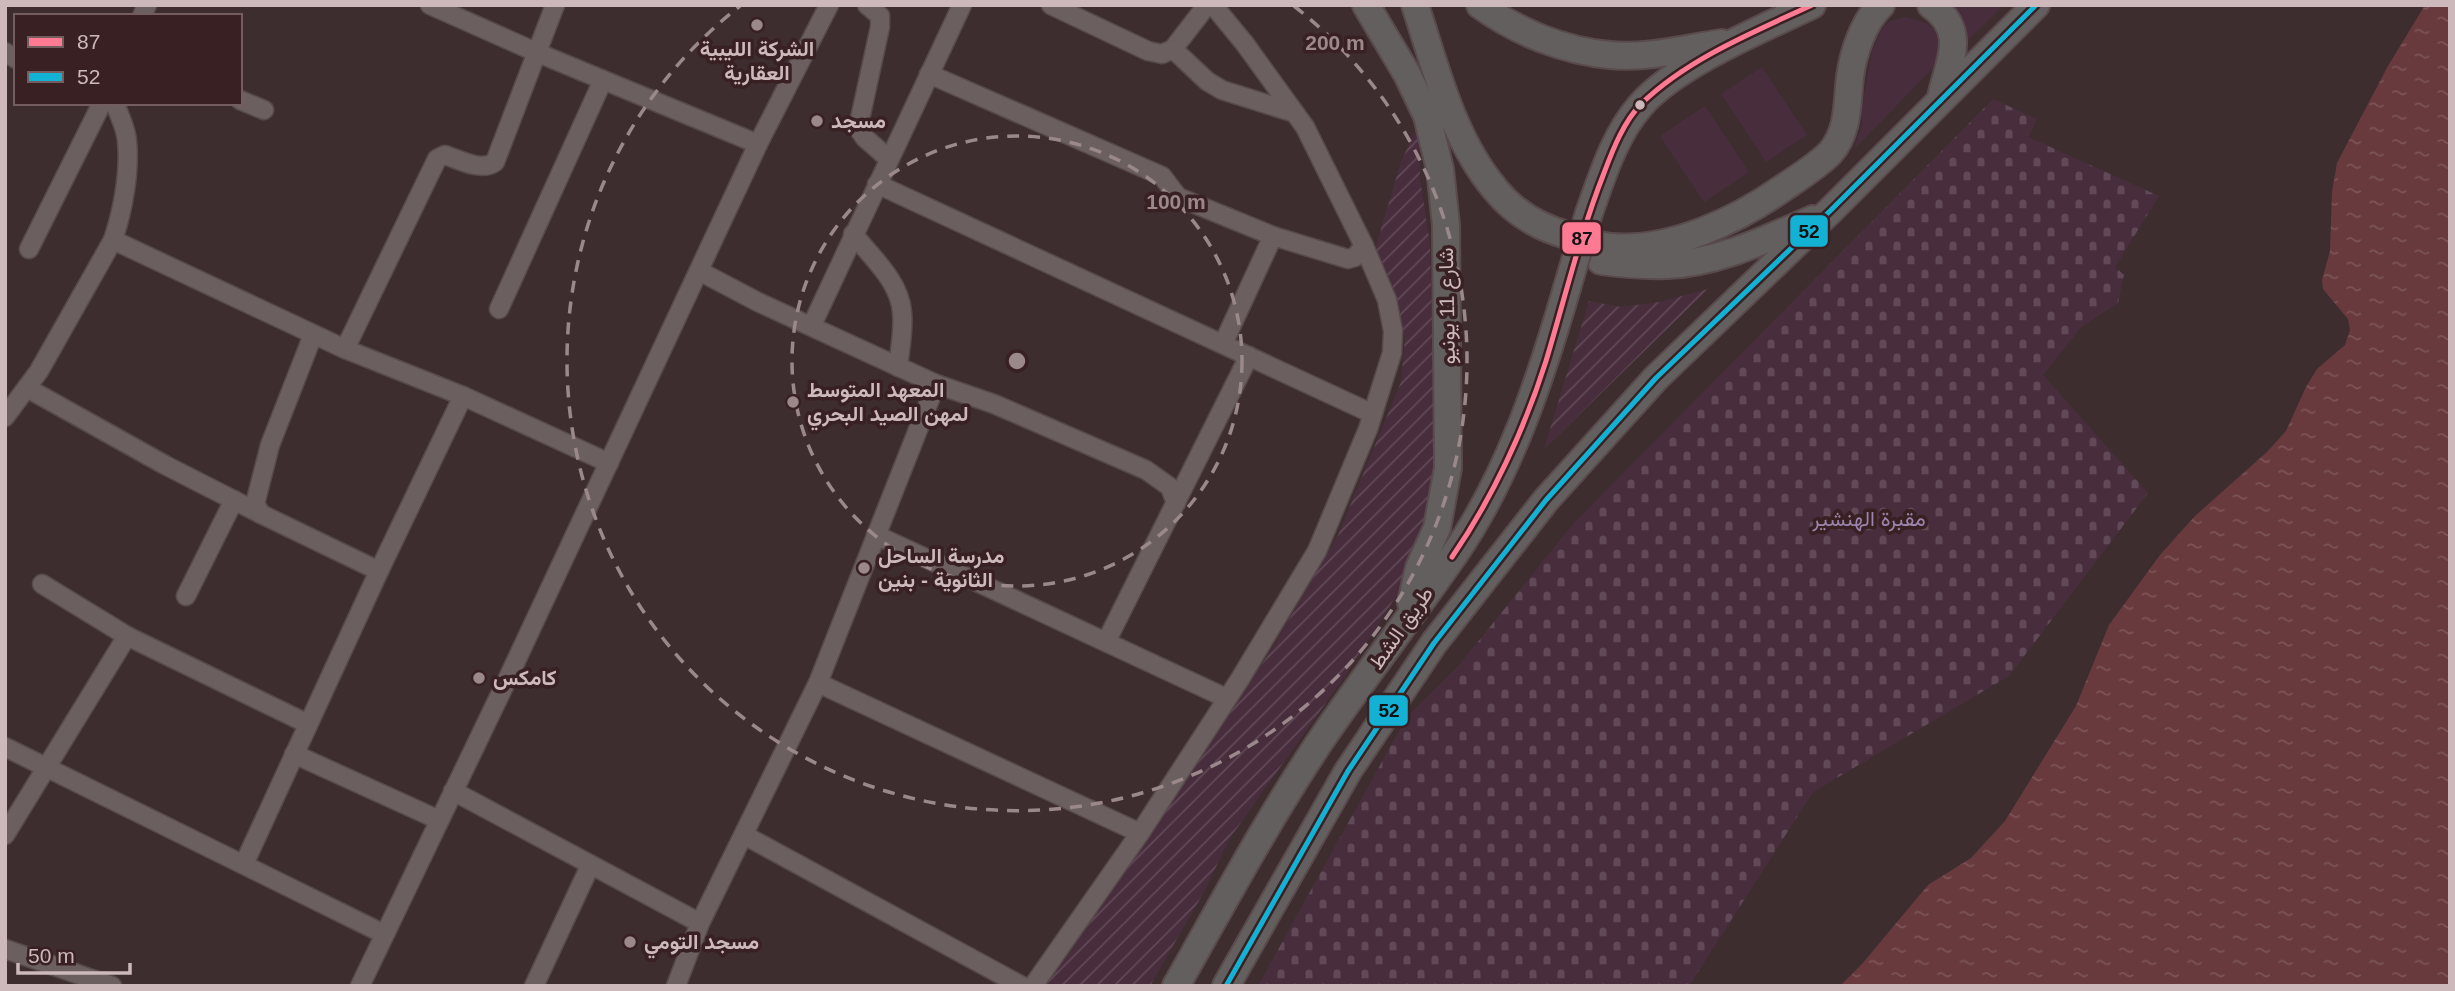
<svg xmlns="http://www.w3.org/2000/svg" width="2455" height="991" viewBox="0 0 2455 991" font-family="Helvetica,Vazirmatn,sans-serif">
	<defs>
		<pattern id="cemetery-stones" width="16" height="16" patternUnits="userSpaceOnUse" patternTransform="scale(1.75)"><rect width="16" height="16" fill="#482d3d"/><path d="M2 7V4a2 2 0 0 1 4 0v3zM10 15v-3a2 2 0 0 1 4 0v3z" fill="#614957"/></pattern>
		<pattern id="garden-furrows" width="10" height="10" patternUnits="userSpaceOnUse" patternTransform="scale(1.75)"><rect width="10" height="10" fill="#482d3d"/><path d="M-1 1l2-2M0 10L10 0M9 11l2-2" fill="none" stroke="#614957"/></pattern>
		<pattern id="water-ripples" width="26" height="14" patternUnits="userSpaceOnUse" patternTransform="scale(1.75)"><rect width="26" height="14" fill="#683a3e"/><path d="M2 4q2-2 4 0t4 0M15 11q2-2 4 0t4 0" fill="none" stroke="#7c5458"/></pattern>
	</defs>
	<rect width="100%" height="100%" fill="#3e2d2f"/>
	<g fill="#482d3d">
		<polygon points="1947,5 2004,5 1964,44"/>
		<polygon points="1905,17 1926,23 1936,31 1941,43 1936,65 1854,149 1862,125 1862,106 1872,51 1882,29 1890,21"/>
		<polygon points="1762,67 1807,135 1766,162 1721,94"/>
		<polygon points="1705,106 1749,172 1704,202 1660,136"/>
	</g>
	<polygon fill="url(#cemetery-stones)" points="1993,99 2037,119 2028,137 2159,196 2115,267 2124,275 2118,303 2081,327 2043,375 2148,493 2009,676 1813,792 1689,986 1258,986 1406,718 1460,664 1574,523"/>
	<g fill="url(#garden-furrows)">
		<polygon points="1418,124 1420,179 1430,244 1436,464 1428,525 1407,579 1345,676 1230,838 1204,892 1150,986 1046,986 1116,874 1183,781 1270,652 1338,535 1401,382 1405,338 1392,284 1375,249 1401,162"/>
		<polygon points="1708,289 1544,449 1589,301 1621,307 1659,302"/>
	</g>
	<polygon fill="url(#water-ripples)" points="2425,5 2450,5 2450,986 1840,986 1862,964 1928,885 1971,858 2005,821 2076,706 2109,625 2160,555 2195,516 2267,452 2286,431 2306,387 2317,369 2345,345 2350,330 2348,319 2323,289 2322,280 2330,251 2332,192 2337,163 2388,66"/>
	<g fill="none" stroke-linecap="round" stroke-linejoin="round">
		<defs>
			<g id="minor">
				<polyline points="430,5 538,53 758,144"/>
				<polyline points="867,5 880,16 880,27 858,128 865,138 889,159"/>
				<polyline points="1051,5 1148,51 1162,54 1173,49 1207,5"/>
				<polyline points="142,16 147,5"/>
				<polyline points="1173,49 1207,81 1222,90 1295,113"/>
				<polyline points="5,52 16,59"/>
				<polyline points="929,74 1162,176 1178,197 1273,236 1348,259 1355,257 1364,246"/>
				<polyline points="240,100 264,110"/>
				<polyline points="877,184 1373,414"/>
				<path d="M853,234C871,256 900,282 902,312C904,329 900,349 898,367"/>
				<polyline points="113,240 345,349 463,396 609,463"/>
				<polyline points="29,249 102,103"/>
				<polyline points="499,309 603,80"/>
				<polyline points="812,325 962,5"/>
				<polyline points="1223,344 1273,236"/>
				<path d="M345,349L437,159L445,155C460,160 482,172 495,162L555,5"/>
				<polyline points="936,384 994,404 1146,470 1170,487 1176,503"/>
				<polyline points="27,388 165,465 261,514"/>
				<path d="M5,417L39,371L113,240C123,210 130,172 127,141C126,127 119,116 115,103"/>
				<polyline points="876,535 1226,698"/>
				<polyline points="379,571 463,396"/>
				<polyline points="42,584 127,636"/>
				<polyline points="186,596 234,500"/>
				<polyline points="1106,642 1249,356"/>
				<polyline points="818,683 1140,833"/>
				<polyline points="5,747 384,934"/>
				<polyline points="294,754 439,820"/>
				<polyline points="453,791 700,923"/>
				<polyline points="5,835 127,636 308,724"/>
				<polyline points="744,835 1022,986"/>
				<polyline points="244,864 379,571 261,514 255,504 270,445 313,335"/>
				<polyline points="5,949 112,986"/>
				<polyline points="360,986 508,678 758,144 829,5"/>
				<polyline points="534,986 590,866"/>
				<polyline points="676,986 700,923 818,683 936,384 758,302 699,271"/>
				<polyline points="1033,986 1140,833 1240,679 1317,551 1368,429 1392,353 1393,331 1387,300 1364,246 1305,127 1245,44 1213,5"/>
			</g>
			<g id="highway">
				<polyline points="1366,5 1407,74 1427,116 1440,169 1446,225 1448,468 1437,528 1419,568 1411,603"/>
				<path d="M1415,5C1436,68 1452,138 1495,189C1514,213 1540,228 1570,236C1583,240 1597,246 1611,247C1670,252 1736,221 1783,188C1799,177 1816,167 1830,153C1849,132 1847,103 1850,77C1853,54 1863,22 1881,5"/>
				<path d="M1480,5C1517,32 1564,51 1610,55C1646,59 1686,48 1722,43"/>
				<path d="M1931,5C1968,31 1949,61 1941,97"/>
				<path d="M1589,213C1602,177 1614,136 1640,106C1675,65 1762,29 1812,5"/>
				<path d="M1601,261C1623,264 1645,266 1667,265C1718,263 1767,239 1813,219"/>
				<path d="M1176,986C1223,903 1268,819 1321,740C1364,677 1411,617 1454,555C1509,475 1540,381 1567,288"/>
				<polyline points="1226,986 1348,771 1434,643 1546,500 1656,378 1830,211 2036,5"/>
			</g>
		</defs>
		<use href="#minor" stroke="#574a4b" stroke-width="21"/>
		<use href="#highway" stroke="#594a4c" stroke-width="30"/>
		<use href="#minor" stroke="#6b5f60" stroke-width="18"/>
		<use href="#highway" stroke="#645f5f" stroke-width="26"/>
		<defs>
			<polyline id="highway-bridge" points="1567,288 1589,213"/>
		</defs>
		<use href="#highway-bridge" stroke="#594a4c" stroke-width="30" stroke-linecap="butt"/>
		<use href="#highway-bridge" stroke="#645f5f" stroke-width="26"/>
		<defs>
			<path id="bus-1" d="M1452,557C1492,499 1525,428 1546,361C1565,298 1580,234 1604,173C1613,149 1624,121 1642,103C1689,58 1754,32 1812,5"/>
			<polyline id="bus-2" points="1226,986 1348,771 1434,643 1546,500 1656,378 1830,211 2036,5"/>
		</defs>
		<use href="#bus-1" stroke="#392022" stroke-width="10"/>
		<use href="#bus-2" stroke="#392022" stroke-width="10"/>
		<use href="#bus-1" stroke="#fe7a93" stroke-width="5"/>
		<use href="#bus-2" stroke="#13b2d5" stroke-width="5"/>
	</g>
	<g fill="none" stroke="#9b888a" stroke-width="3.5" stroke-dasharray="12 9">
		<circle cx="1017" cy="361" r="225"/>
		<path d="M1294 6A450 450 0 1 1 740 6"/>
	</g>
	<g fill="#9b888a" stroke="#392022" stroke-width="2.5">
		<circle cx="757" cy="25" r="7"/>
		<circle cx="817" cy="121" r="7"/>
		<circle cx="793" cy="402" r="7"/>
		<circle cx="864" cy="568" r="7"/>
		<circle cx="479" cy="678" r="7"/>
		<circle cx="630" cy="942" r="7"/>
	</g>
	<circle fill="#cdb9bb" stroke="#392022" stroke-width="2.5" cx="1640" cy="105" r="6"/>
	<g text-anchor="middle" stroke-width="7" stroke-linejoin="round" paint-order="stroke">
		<g font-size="21" font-weight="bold" fill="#cdb9bb" stroke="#392022" text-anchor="start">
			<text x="757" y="56" text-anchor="middle">الشركة الليبية<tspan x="757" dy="24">العقارية</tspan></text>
			<text x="831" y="128">مسجد</text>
			<text x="807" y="397">المعهد المتوسط<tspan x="807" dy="24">لمهن الصيد البحري</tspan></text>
			<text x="878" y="563">مدرسة الساحل<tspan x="878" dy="24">الثانوية - بنين</tspan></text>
			<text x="493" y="685">كامكس</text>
			<text x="644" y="949">مسجد التومي</text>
		</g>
		<g font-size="21" fill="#cdb9bb" stroke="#392022">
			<text transform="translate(1447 306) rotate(-91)" y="7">شارع 11 يونيو</text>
			<text transform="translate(1401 628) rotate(-55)" y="7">طريق الشط</text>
		</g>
		<g font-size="21" fill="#9c85ad" stroke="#392022">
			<text x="1869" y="526">مقبرة الهنشير</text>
		</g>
	</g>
	<circle cx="1017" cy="361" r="10" fill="#9b888a" stroke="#392022" stroke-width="3.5"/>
	<g font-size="21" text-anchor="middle" font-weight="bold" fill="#9b888a" stroke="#392022" stroke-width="7" stroke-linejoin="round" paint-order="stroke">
		<text x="1335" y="50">200 m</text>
		<text x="1176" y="209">100 m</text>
	</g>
	<g stroke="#392022" stroke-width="2.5">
		<rect x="1789" y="214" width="40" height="34" rx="7" fill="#13b2d5"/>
		<rect x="1561" y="221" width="41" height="34" rx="7" fill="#fe7a93"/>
		<rect x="1368" y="694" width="41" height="33" rx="7" fill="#13b2d5"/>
	</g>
	<g font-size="19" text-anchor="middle" font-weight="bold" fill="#111">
		<text x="1809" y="238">52</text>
		<text x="1582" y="245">87</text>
		<text x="1389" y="717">52</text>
	</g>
	<rect width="2455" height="991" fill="none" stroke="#cdb9bb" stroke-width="14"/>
	<rect x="14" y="14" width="228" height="91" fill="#392022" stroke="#745d5f" stroke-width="2"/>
	<rect x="28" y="37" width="35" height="10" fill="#fe7a93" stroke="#745d5f" stroke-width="2"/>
	<text x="77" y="49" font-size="21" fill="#cdb9bb">87</text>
	<rect x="28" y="72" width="35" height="10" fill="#13b2d5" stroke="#745d5f" stroke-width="2"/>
	<text x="77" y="84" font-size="21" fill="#cdb9bb">52</text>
	<path d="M18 963v10h112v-10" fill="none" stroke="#cdb9bb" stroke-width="3.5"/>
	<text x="28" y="963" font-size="21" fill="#cdb9bb" stroke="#392022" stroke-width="5" paint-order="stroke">50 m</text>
</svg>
